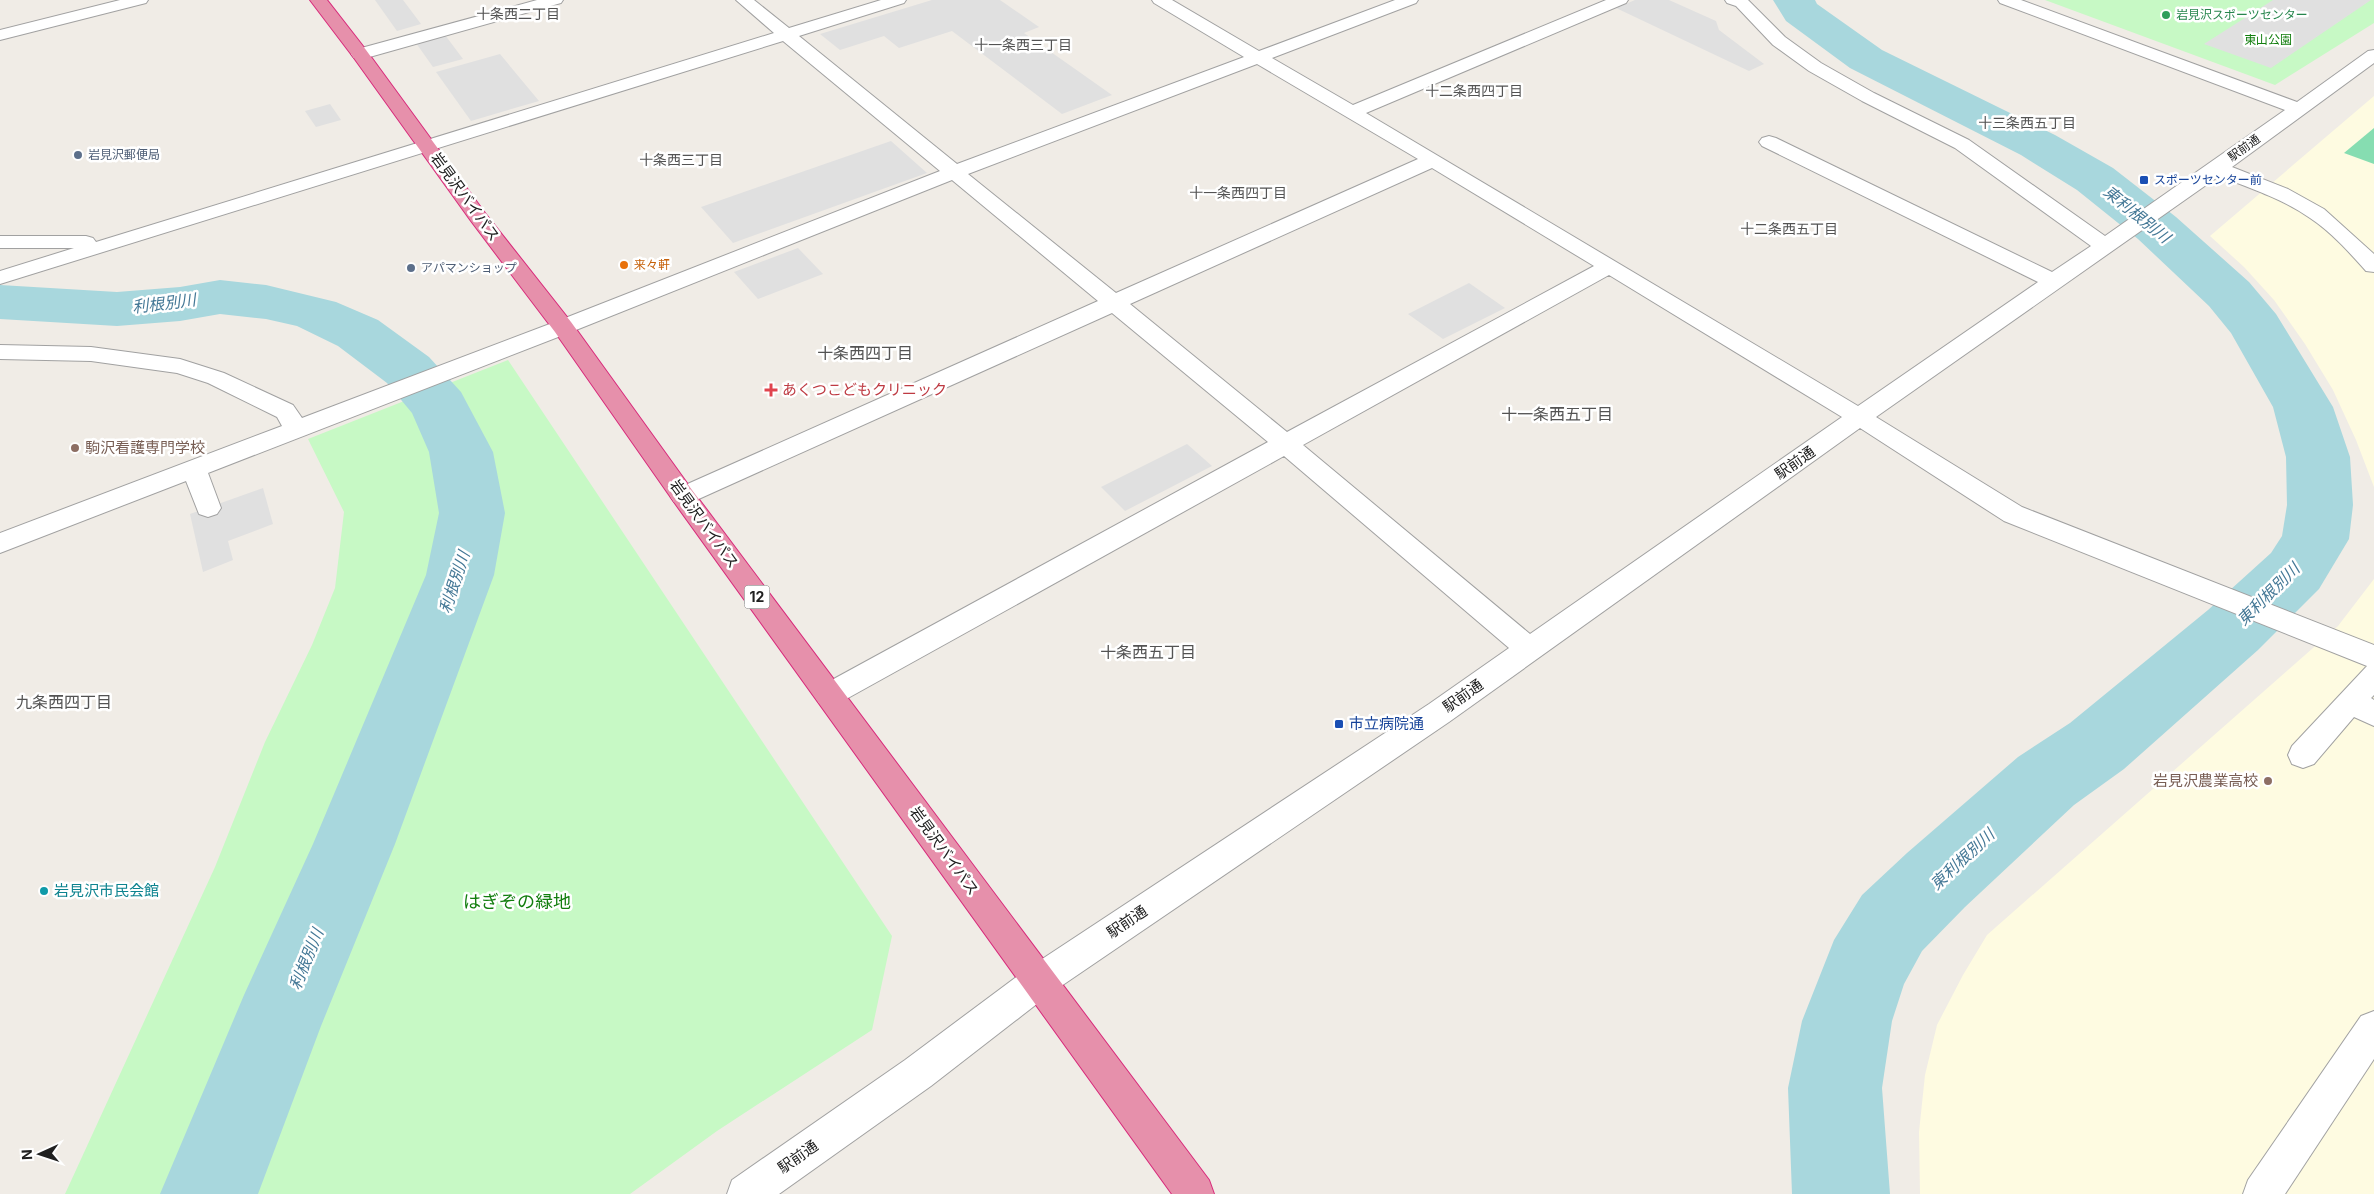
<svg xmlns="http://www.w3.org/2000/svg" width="2374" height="1194" viewBox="0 0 2374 1194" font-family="Inter,'Noto Sans JP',sans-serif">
	<rect width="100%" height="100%" fill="#f0ece6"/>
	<g fill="#fefbe1">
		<polygon points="2374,96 2374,487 2356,440 2333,390 2305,344 2274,300 2244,267 2210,236"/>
		<polygon points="2374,579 2374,1194 1920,1194 1919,1132 1925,1075 1937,1025 1963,975 1987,935 2338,626"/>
	</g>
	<g fill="#c7f9c5">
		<polygon points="2045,0 2374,0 2374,23 2275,85"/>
		<polygon points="508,360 892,936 872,1030 717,1131 630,1194 65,1194 215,867 265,742 312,645 335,588 344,512 308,439"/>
	</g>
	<polygon fill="#86ddb1" points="2374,128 2374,164 2344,153"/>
	<g fill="#e0e0e0">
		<polygon points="375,0 403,0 421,24 397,31"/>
		<polygon points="932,0 1000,0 1039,27 1024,33 1112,95 1062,114 952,31 899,48 884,36 840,50 820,34"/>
		<polygon points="1635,0 1669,0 1716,21 1719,30 1764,64 1749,71 1616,8"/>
		<polygon points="2273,0 2371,0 2271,68 2204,44"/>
		<polygon points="445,35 463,59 433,67 416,43"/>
		<polygon points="500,54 539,101 471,121 436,72"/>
		<polygon points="330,104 341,120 316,127 305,111"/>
		<polygon points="891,141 927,173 733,243 701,207"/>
		<polygon points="798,248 823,274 758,299 734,272"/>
		<polygon points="1469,283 1505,308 1443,339 1408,314"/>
		<polygon points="1187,444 1212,466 1125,511 1101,487"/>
		<polygon points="263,488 273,524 228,541 233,560 203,572 190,514"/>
	</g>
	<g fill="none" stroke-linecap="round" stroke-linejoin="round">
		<g fill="#a8d7dd" fill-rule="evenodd">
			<polygon points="1773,0 1815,0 1817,4 1882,50 2055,135 2113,168 2176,217 2249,282 2276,314 2333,407 2350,457 2353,505 2349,539 2319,589 2258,650 2124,769 2074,805 1965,907 1922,951 1904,984 1892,1021 1882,1088 1890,1194 1792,1194 1788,1088 1802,1021 1834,940 1862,895 1907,853 2018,757 2070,723 2208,610 2271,553 2282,536 2287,505 2286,457 2273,407 2231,333 2209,306 2138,239 2077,190 2021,155 1850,68 1786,21"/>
			<polygon points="220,280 266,285 336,302 378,320 429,357 461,392 493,452 505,513 494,575 395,844 321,1026 258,1194 160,1194 244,995 313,844 426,575 439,513 429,452 412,413 387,383 338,346 297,326 266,319 220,314 180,321 117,326 0,319 0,285 117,292 180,287"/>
		</g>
		<defs>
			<g id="minor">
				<polygon points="120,0 148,0 146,3 0,40 0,30"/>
				<polygon points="537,0 563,0 561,3 366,58 354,58 351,54 354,50"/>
				<path d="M736,0H754L789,28L881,0H906L904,3L799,36L957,164L1244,57L1154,3L1152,0H1172L1259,51L1395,0H1418L1416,3L1272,58L1353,105L1606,0H1628L1626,3L1366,113L1858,406L2038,282L1762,146L1759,142L1762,138L1769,136L1776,138L2052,272L2091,246L1955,148L1862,101L1809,71L1773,45L1736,6L1727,3L1725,0H1748L1785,37L1821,63L1874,93L1969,140L2105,236L2285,110L2000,3L1998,0H2021L2297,102L2368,51L2374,50V63L2232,167L2288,189L2324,209L2374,254V272L2366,271C2349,252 2331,232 2310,218C2283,199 2250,188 2219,176L1876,417L2022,507L2374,645V695L2371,698L2374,700V726L2354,717L2314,764L2303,768L2292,764L2288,755L2292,746L2367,666L2004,521L1860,428L1449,722L1051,993L931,1086L779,1194H727L732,1180L905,1060L1027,969L1429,704L1509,648L1284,456L839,703L829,707L819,703L814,695L819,687L1268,442L1112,313L692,502L683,505L674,502L670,496L674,490L1098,301L952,180L571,332L208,473L221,508L217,514L208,517L199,514L186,481L0,553V533L282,426L277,417L208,383L177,373L91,361L0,359V345L91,347L180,359L224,373L293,405L302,418L555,322L940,171L783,41L0,284V271L74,248H0V236H86L93,238L96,242L774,33ZM1257,64L1418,159L1116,293L968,174ZM1432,168L1594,266L1287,432L1130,304ZM1609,275L1842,417L1530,634L1303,445Z"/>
				<polygon points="2374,1011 2374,1059 2285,1194 2243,1194 2248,1180 2361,1016"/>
			</g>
			<polygon id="highway" points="310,0 327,0 366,50 485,213 571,322 692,490 1209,1180 1214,1194 1172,1194 674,502 555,332 471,221 354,58"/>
		</defs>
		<use href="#minor" stroke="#a1a1a1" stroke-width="2"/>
		<use href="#highway" stroke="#d82a7b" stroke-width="2"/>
		<use href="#minor" fill="#fff" fill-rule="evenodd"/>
		<use href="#highway" fill="#e690ab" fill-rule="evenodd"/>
	</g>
	<circle fill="#2e9e5b" stroke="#fff" stroke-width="2" cx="2166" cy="15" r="5"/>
	<g fill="#5c6f8a" stroke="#fff" stroke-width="2">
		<circle cx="78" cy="155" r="5"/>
		<circle cx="411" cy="268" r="5"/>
	</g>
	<g fill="#1a4fb4" stroke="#fff" stroke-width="2">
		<rect x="2139" y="175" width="10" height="10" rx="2.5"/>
		<rect x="1334" y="719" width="10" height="10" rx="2.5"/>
	</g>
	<circle fill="#e8710a" stroke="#fff" stroke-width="2" cx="624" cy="265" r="5"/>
	<path fill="#e0444e" stroke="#fff" stroke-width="2" d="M768.5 382.5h5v5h5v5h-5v5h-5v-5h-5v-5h5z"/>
	<g fill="#8d6e63" stroke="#fff" stroke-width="2">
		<circle cx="75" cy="448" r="5"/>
		<circle cx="2268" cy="781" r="5"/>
	</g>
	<circle fill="#0f9aa8" stroke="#fff" stroke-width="2" cx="44" cy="891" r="5"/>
	<g text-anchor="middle" stroke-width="5" stroke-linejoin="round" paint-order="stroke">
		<g font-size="12" fill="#27864d" stroke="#fff" text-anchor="start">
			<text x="2176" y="19">岩見沢スポーツセンター</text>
		</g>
		<g font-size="12" fill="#127e0e" stroke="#fff">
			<text x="2268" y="44">東山公園</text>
		</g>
		<g font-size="12" fill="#202020" stroke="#fff">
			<text transform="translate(2244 148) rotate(-36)" y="4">駅前通</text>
		</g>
		<g font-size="12" fill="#4e5e75" stroke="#fff" text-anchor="start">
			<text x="88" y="159">岩見沢郵便局</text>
			<text x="421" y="272">アパマンショップ</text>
		</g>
		<g font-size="12" fill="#164399" stroke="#fff" text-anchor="start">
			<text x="2154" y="184">スポーツセンター前</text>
		</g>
		<g font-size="12" fill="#c56008" stroke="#fff" text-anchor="start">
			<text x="634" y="269">来々軒</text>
		</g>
		<g font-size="14" fill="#535353" stroke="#fff">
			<text x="518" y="19">十条西二丁目</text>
			<text x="1023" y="50">十一条西三丁目</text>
			<text x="1474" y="96">十二条西四丁目</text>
			<text x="2027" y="128">十三条西五丁目</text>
			<text x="681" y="165">十条西三丁目</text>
			<text x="1238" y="198">十一条西四丁目</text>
			<text x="1789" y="234">十二条西五丁目</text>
		</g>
		<rect fill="#fff" stroke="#636363" stroke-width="1" x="744.5" y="585.5" width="25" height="23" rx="4"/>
		<g font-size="14" font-weight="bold" fill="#202020">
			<text x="757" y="602">12</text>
		</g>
		<g font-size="15" fill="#202020" stroke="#fff">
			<text transform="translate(465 197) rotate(54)" y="5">岩見沢バイパス</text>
			<text transform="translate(1795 463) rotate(-35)" y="5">駅前通</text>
			<text transform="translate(704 524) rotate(54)" y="5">岩見沢バイパス</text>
			<text transform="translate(1463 696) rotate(-35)" y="5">駅前通</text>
			<text transform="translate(944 851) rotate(54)" y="5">岩見沢バイパス</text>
			<text transform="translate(1127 922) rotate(-34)" y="5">駅前通</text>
			<text transform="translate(798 1157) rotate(-35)" y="5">駅前通</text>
		</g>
		<g font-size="15" fill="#be3a42" stroke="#fff" text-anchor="start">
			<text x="782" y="395">あくつこどもクリニック</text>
		</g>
		<g font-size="15" fill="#785e54" stroke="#fff" text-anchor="start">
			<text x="85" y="453">駒沢看護専門学校</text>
			<text x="2258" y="786" text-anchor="end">岩見沢農業高校</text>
		</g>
		<g font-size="15" fill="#164399" stroke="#fff" text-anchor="start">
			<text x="1349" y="729">市立病院通</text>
		</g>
		<g font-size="15" fill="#0d838f" stroke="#fff" text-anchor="start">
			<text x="54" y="896">岩見沢市民会館</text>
		</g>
		<g font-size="16" font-style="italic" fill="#447896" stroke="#fff">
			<text transform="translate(2137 214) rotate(39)" y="6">東利根別川</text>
			<text transform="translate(164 303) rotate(-7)" y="6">利根別川</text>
			<text transform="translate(454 582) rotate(-72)" y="6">利根別川</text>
			<text transform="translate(2268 594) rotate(-45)" y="6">東利根別川</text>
			<text transform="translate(1962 859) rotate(-43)" y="6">東利根別川</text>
			<text transform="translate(306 959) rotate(-68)" y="6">利根別川</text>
		</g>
		<g font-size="16" fill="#535353" stroke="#fff">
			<text x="865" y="359">十条西四丁目</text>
			<text x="1557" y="420">十一条西五丁目</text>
			<text x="1148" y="658">十条西五丁目</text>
			<text x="64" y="708">九条西四丁目</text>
		</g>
		<g font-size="18" fill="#127e0e" stroke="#fff">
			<text x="517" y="908">はぎぞの緑地</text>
		</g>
	</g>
	<g transform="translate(40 1154) rotate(267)" stroke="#ffffff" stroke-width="4" paint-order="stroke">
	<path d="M0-4L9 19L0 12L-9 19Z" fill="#202020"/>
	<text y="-8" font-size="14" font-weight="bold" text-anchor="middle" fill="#202020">N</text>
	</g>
</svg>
